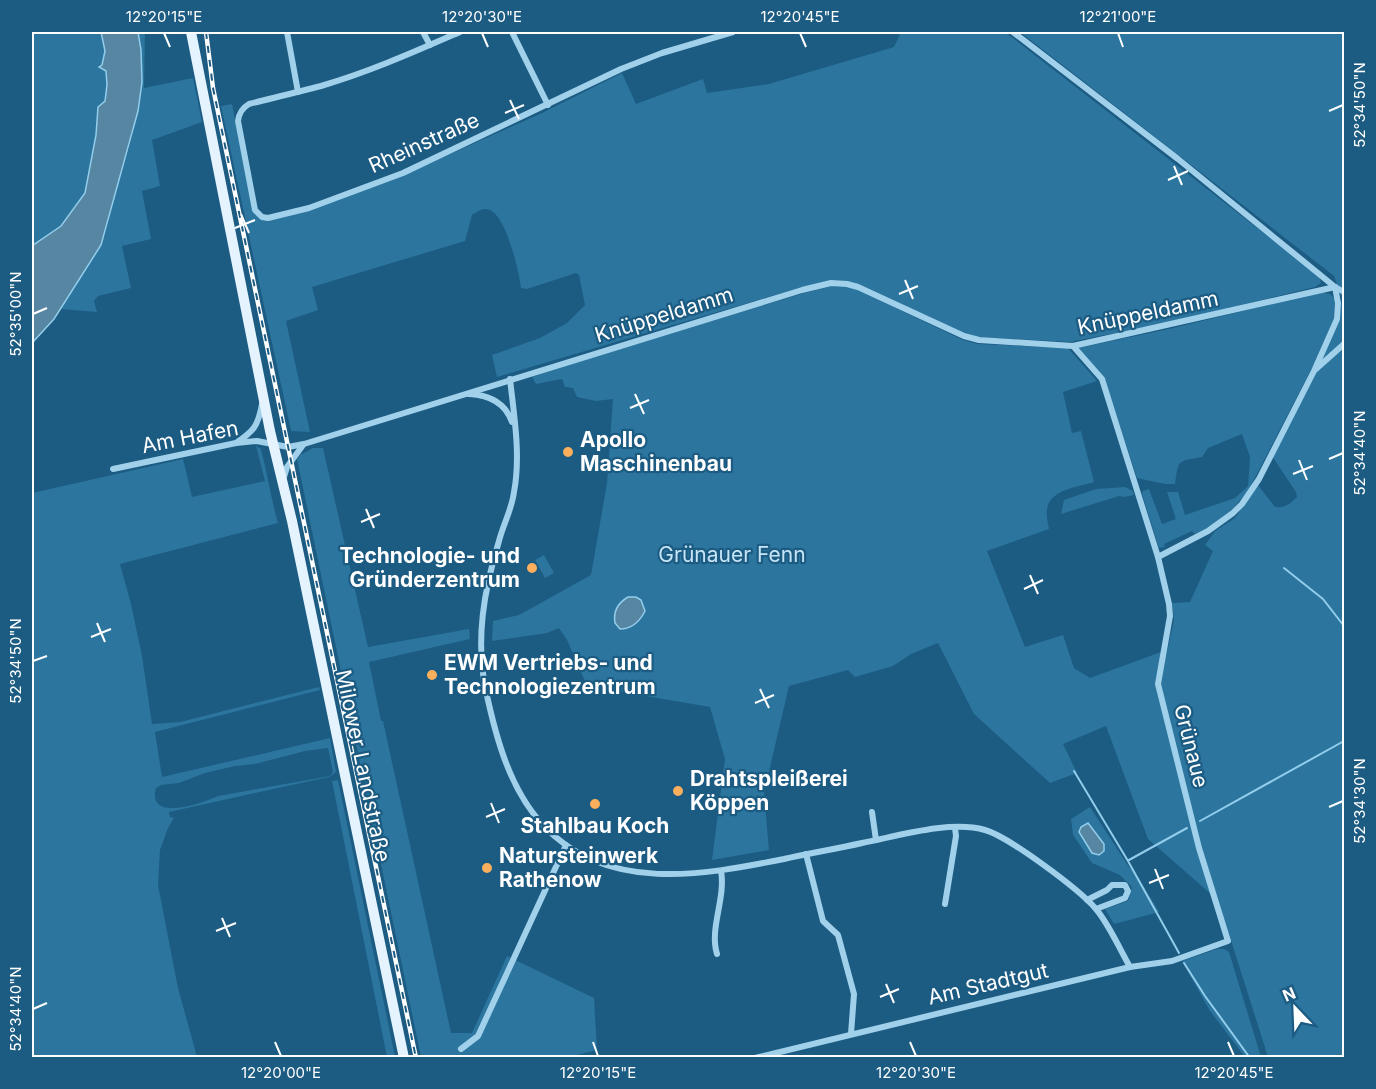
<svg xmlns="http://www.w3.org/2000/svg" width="1376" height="1089" viewBox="0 0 1376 1089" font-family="Inter,sans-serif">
	<rect width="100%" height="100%" fill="#1c5b82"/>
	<g fill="#2b759e" fill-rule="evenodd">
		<path d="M32,32H101L105,51L102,65C110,76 107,88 105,101L98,107L96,135L85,193L61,226L32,246Z"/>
		<path d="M138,32H145L144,88L193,78L202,122L152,140L160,186L142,191L151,239L122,246L131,288L98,296L94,301L97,312L60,309C73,288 88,268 100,246C107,232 110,213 114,198C131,142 149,91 138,32Z"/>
		<path d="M901,32H1005L1319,276L1321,283L1315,287L1175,321L1070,342L978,337L959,331L861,285C839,279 823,282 802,287L497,377L492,355L540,338L567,323L585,305L579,275L576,273L527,289L521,288C519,270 506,217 490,210C483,207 477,212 472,215L465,241L312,287L318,310L286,321L310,432L291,431L221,106L232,104L253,210L268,220L403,175L542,113L622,73L636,104L703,79L707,93L769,84L894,47Z"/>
		<path d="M1020,32H1344V1057H1268L1202,849L1160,683L1174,620L1172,603L1190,602L1213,551L1205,545L1215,531L1235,518L1258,485L1275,507C1285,508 1290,504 1297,497L1296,492L1272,456L1339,321L1342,299L1334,276Z"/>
		<path d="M832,286H846L858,290L963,340L978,344L1068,348L1097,381L1063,392L1072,433L1081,431L1094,482C1079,487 1050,489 1047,509C1046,515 1048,523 1049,529L987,551L1025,647L1063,635L1074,668L1090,678L1161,652L1156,684L1212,895L1148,839L1106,726L1063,744L1077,773L1050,783L974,714L938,643L911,654L893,666L855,677L848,670L789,686L764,793L769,850L712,860L725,759L710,707L587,686L567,640L559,628L547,633L492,641L493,621L519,615L591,575L607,483L613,399L596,401L577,397L573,388L565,387L562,379L536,384L532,377L561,367L801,294Z"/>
		<path d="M1321,292L1330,294L1335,299L1334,318L1311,370L1248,491L1232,510L1209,527L1195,534L1192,531L1164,544L1165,547L1159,548L1142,494L1143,491L1149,489L1162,524L1176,519L1167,492H1178L1185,515L1235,498L1248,486L1250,457L1242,434L1208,448L1202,457C1177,462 1179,458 1175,484H1165L1137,478L1104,377L1079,348L1173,328Z"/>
		<path d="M256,446L261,449C267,473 271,498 278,523L120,564L131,604L142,656L152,724L180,722L319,687L320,690L155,732L162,777L330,738L336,772L329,777L310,781L169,812L170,817L174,818L168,828L160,850L158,885L178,988L197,1057H32V799L34,771L32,754V493L183,459L192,497L265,481ZM328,748L333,772L330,776L218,796C204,803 146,823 156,788L161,785L179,783L205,773L235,766L255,764L305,751Z"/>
		<polygon points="313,448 323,448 368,647 469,629 470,639 369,662 381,721 383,721 451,1033 472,1033 507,956 594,998 597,1050 565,1058 421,1057 297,459 300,455"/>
		<polygon points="1125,487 1133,491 1134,495 1124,497 1119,496 1061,514 1064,500 1096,489"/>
		<polygon points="544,555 554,573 545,578 535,560"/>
		<polygon points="338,780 395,1057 387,1057 332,781"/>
		<polygon points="1090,807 1129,867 1135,872 1159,912 1114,924 1105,909 1128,901 1132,887 1120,875 1092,863 1073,835 1071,819"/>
		<polygon points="1217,949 1224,949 1229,952 1261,1057 1245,1057 1210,1011 1182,961"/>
	</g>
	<g fill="#5786a2" stroke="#93cdec" stroke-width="1.5">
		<polygon points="101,32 138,32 141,50 142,82 138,111 101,245 54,319 32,343 32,246 61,226 85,193 96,135 98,107 105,101 107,85 106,71 99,67 102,65 105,51"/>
		<path d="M628,597H636L641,600L645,611C640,621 632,629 620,629L615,623C613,612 618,603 628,597Z"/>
		<polygon points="1088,823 1104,844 1104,851 1099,855 1092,853 1079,832 1081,827"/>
	</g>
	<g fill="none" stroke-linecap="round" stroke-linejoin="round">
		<g stroke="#93cdec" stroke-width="2">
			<polyline points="1284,568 1323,599 1344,626"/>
			<polyline points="1074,771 1128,861 1179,953"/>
			<polyline points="1200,821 1344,741"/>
			<polyline points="1129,860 1187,828"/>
			<polyline points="1184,963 1205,996 1250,1058"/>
		</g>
		<g stroke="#a0d0ea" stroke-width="6">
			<polyline points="287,32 298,92"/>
			<polyline points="423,32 430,45"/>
			<path d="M460,32C414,52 369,72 321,86C298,92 273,98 249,104C242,108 239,113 238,121L255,210L262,217L268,218L309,208L403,173L621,69L662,53L733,32"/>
			<polyline points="512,32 548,105"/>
			<polyline points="1013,32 1178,159 1335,287 1344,292"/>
			<polyline points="1316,369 1344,344"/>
			<path d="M510,379C514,416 521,455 514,492C512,509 503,525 499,541C484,590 475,640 486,691C496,738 510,790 543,825C607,894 704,875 784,859C810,853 836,849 862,843C898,836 950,820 985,830C1009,837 1079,889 1096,909C1110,926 1119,948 1130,967"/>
			<path d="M469,394C489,395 505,402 512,422"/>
			<path d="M236,443C254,431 258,426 262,404"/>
			<polyline points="113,469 236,443 257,441 288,447 304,444 802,290 831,283 847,284 858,287 964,336 979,340 1073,346 1335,287"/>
			<polyline points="283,480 287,467 303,445"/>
			<polyline points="1158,557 1208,531 1233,513 1242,504 1259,479 1314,371 1337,319 1338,303 1335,287"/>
			<polyline points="872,812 876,840"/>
			<polyline points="806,854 823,921 838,935 854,994 851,1034"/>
			<polyline points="1087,900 1107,890 1112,885 1125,885 1128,891 1125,898 1096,909"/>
			<polyline points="945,904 956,836 955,828"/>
			<path d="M717,954C709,929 726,898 721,871"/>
			<polyline points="461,1049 478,1036 566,845"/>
			<polyline points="755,1058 1130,967 1172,961 1228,941 1199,848 1158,684 1170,616 1169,604 1158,557 1102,379 1073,346"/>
		</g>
		<polyline stroke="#e4f3fe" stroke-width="10" points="191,32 270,431 292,521 404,1058"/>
		<defs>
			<polyline id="rail" points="206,32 213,88 416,1058"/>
		</defs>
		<use href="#rail" stroke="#fff" stroke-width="4.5"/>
		<use href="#rail" stroke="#1c5b82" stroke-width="2" stroke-dasharray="7" stroke-linecap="butt"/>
	</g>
	<path fill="none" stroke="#fff" stroke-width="2" d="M164,33L170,47M482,33L488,47M800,33L806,47M1118,33L1123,47M510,100L519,119M1329,111L1343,105M505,113L524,105M1174,166L1182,185M1168,180L1188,171M241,214L249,233M235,228L255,220M905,280L913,299M899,294L918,286M33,314L47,308M635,394L644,414M630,408L649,400M1329,459L1343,453M1299,460L1307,480M1293,474L1313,466M366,509L374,528M361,522L380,514M1030,575L1038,594M1024,589L1043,580M97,623L105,642M91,637L111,629M33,661L47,656M760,689L769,708M755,703L774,695M491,803L499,823M1329,807L1343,801M486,817L505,809M1155,869L1163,889M1149,883L1169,875M222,918L230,937M216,931L236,923M886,984L894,1003M880,997L899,989M33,1009L47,1003M275,1042L281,1056M593,1042L598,1056M910,1042L916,1056M1228,1042L1234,1056"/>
	<g fill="#fbaf5d" stroke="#1c5b82" stroke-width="2">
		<circle cx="568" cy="452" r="6"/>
		<circle cx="532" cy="568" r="6"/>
		<circle cx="432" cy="675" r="6"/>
		<circle cx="678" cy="791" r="6"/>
		<circle cx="595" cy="804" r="6"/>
		<circle cx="487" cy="868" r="6"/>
	</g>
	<g text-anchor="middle" stroke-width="4.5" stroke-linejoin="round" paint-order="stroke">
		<g font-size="21" fill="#fff" stroke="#1c5b82">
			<text transform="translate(424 143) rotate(-24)" y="7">Rheinstraße</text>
			<text transform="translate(1148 313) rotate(-12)" y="7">Knüppeldamm</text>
			<text transform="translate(664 315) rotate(-17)" y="7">Knüppeldamm</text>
			<text transform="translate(190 437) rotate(-11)" y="7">Am Hafen</text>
			<text transform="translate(1191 746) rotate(76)" y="7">Grünaue</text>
			<text transform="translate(363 766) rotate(78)" y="7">Milower Landstraße</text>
			<text transform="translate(988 984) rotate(-13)" y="7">Am Stadtgut</text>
		</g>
		<g font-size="21" font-weight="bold" fill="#fff" stroke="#1c5b82" text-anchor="start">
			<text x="580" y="447">Apollo<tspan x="580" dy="24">Maschinenbau</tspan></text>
			<text x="520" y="563" text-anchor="end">Technologie- und<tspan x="520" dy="24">Gründerzentrum</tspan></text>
			<text x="444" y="670">EWM Vertriebs- und<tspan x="444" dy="24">Technologiezentrum</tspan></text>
			<text x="690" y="786">Drahtspleißerei<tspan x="690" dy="24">Köppen</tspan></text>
			<text x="595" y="833" text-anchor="middle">Stahlbau Koch</text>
			<text x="499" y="863">Natursteinwerk<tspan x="499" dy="24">Rathenow</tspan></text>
		</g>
		<g font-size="21" fill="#c5e5f7" stroke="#1c5b82">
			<text x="732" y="562">Grünauer Fenn</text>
		</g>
	</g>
	<rect width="1376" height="1089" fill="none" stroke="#1c5b82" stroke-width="66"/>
	<g transform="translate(1295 1008) rotate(337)" stroke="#1c5b82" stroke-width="4.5" paint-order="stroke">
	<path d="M0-4.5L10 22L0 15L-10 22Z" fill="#ffffff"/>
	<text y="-9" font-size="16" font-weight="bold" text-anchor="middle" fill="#ffffff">N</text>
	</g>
	<rect x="33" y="33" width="1310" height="1023" fill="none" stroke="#fff" stroke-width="2"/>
	<g font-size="15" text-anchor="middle" fill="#fff">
		<text x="164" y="22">12°20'15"E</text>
		<text x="482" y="22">12°20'30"E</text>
		<text x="800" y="22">12°20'45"E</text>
		<text x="1118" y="22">12°21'00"E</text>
		<text transform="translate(1360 105) rotate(-90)" y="5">52°34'50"N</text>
		<text transform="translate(16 314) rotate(-90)" y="5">52°35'00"N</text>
		<text transform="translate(1360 453) rotate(-90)" y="5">52°34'40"N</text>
		<text transform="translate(16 661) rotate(-90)" y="5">52°34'50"N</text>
		<text transform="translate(1360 801) rotate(-90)" y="5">52°34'30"N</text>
		<text transform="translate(16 1009) rotate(-90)" y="5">52°34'40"N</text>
		<text x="281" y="1078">12°20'00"E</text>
		<text x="598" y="1078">12°20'15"E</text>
		<text x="916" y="1078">12°20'30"E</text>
		<text x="1234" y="1078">12°20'45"E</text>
	</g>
</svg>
